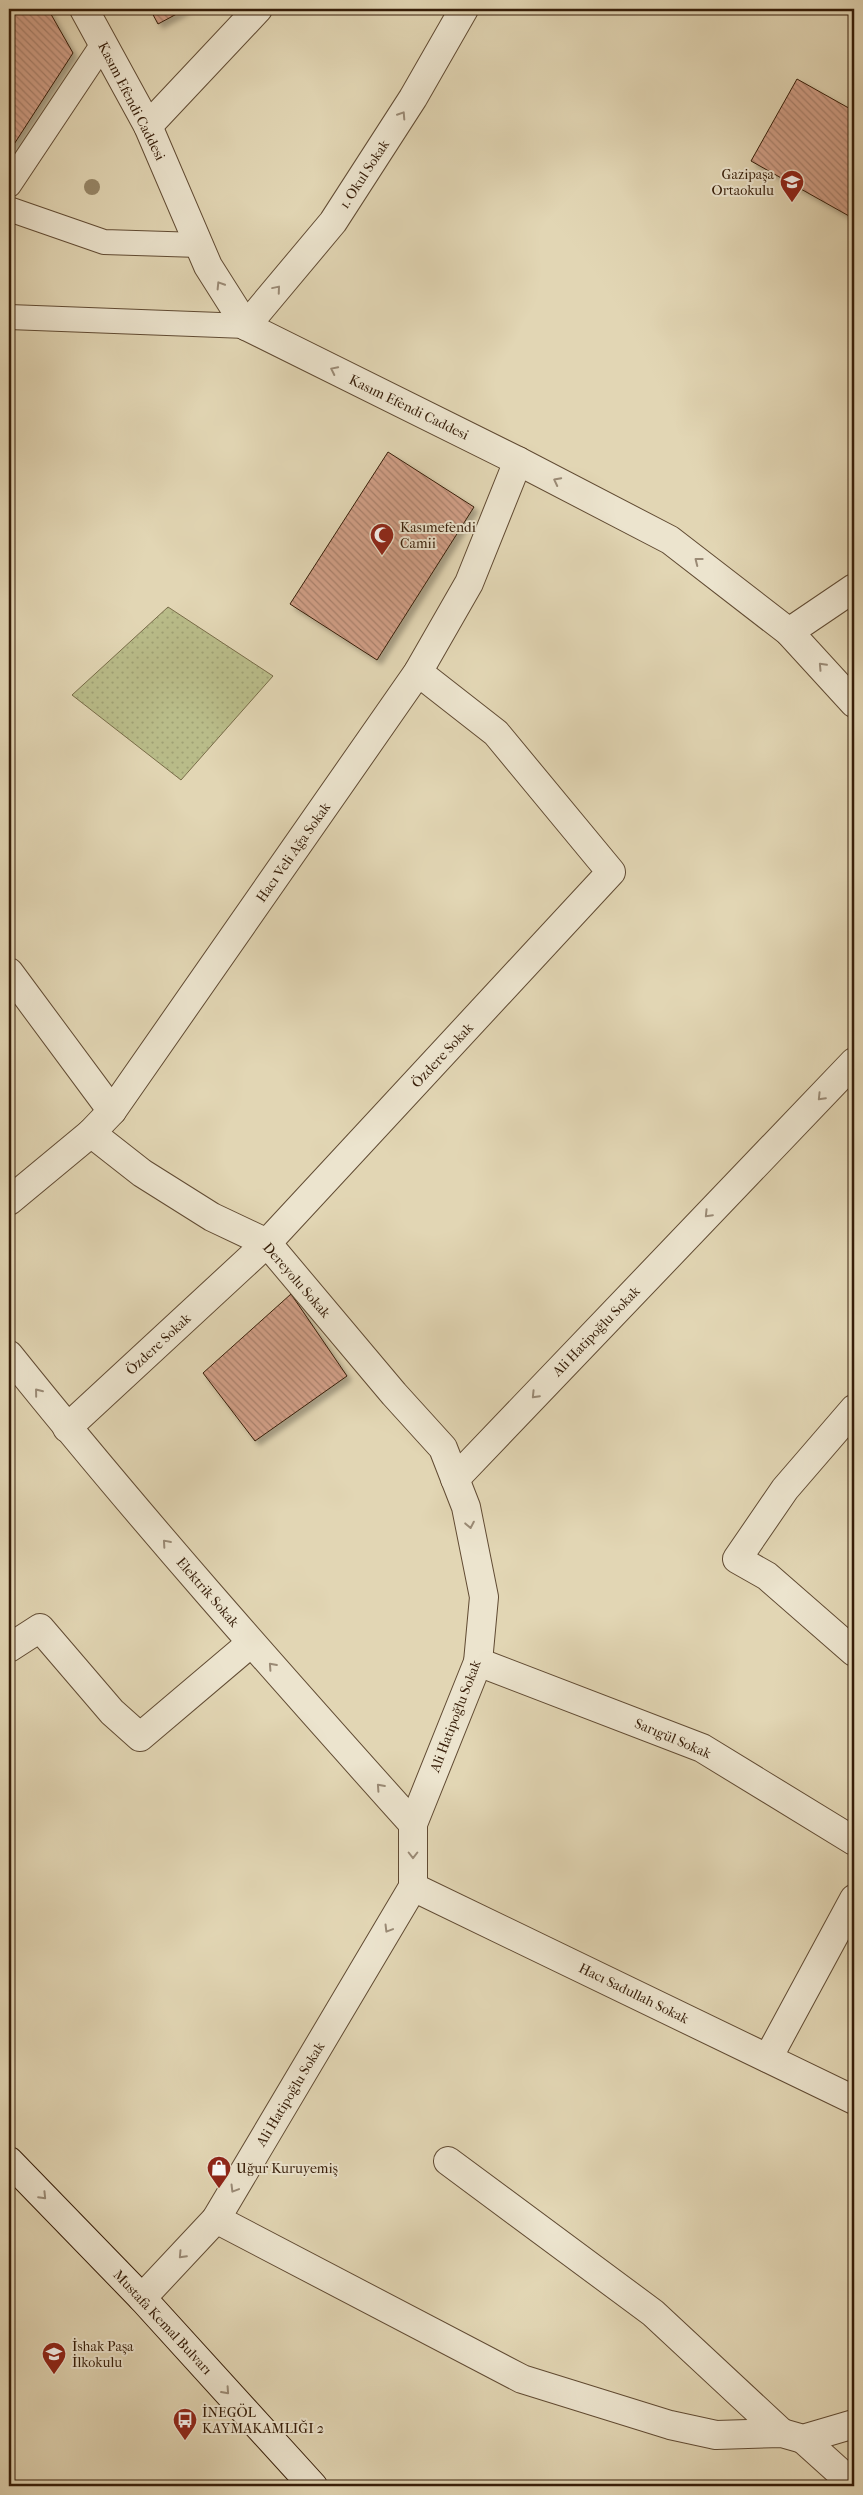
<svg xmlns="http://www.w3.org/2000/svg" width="863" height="2495" viewBox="0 0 863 2495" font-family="'IM FELL French Canon',serif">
	<defs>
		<pattern id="park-dots" width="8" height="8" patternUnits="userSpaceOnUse" patternTransform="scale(1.25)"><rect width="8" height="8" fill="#b9bc89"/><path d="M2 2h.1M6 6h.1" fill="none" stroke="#a0a175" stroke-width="1.8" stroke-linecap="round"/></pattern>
		<pattern id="building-back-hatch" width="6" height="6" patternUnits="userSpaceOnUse" patternTransform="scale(1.25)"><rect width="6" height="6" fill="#d19f87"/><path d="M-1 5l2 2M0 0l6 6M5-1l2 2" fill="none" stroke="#aa816c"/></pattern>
		<filter id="shadow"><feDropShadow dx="4.5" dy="4.5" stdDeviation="2.5" flood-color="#0004"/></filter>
	</defs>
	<rect width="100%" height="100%" fill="#e2d6b4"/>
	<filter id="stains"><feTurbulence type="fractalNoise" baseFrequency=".004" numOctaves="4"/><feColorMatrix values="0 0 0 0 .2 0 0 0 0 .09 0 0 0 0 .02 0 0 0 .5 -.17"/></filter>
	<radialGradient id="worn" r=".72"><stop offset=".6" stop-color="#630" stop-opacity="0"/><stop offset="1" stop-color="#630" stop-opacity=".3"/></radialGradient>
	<polygon fill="url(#park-dots)" stroke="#786c48" points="168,607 273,676 181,780 72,695"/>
	<g fill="url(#building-back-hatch)" stroke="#361d08" filter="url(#shadow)">
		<polygon points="9,9 48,9 73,53 9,152"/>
		<polygon points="150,9 186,9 158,24"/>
		<polygon points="797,79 854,111 854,206 849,216 751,161"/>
		<polygon points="388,452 474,507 377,660 290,604"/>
		<polygon points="291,1294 347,1376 255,1441 203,1373"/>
	</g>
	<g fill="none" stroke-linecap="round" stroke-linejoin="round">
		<defs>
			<g id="pedestrian">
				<polyline points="9,185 103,44"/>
				<polyline points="9,209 104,242 199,245"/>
				<polyline points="9,317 246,326"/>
			</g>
			<g id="minor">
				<polyline points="148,126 258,9"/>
				<polyline points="246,326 333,222 413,98 464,9"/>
				<polyline points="789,632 854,588"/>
				<polyline points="9,972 112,1111"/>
				<polyline points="91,1133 142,1173 212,1217 267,1243 394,1394 443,1448 466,1507 484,1597 478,1662 413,1824 413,1887 216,2219 142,2298"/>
				<polyline points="9,1201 91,1133 112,1111 418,672 469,583 518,461"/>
				<path d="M9,1355C138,1516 275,1670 413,1824"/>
				<polyline points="854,1409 785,1489 737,1559 767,1576 854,1652"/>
				<polyline points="67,1428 267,1243 611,872 496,733 418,672"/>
				<polyline points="455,1479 854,1062"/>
				<polyline points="9,1648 40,1628 112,1712 140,1737 251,1643"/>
				<polyline points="478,1662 702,1748 854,1841"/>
				<polyline points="413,1887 854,2100"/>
				<polyline points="768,2058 854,1899"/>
				<polyline points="448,2161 653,2313 782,2433"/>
				<polyline points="216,2219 522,2379 670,2425 716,2435 782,2433 803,2439 854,2424"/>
				<polyline points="803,2439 854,2485"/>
			</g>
			<polyline id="tertiary" points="84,9 148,126 208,266 246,326 518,461 670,540 789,632 854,703"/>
			<polyline id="secondary" points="9,2161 142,2298 313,2486"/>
		</defs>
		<use href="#pedestrian" stroke="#614b33" stroke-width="26"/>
		<use href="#minor" stroke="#614b33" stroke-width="30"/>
		<use href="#tertiary" stroke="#614b33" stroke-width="30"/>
		<use href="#secondary" stroke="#361d08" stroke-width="30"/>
		<use href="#pedestrian" stroke="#ece4ce" stroke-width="24"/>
		<use href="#minor" stroke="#ece4ce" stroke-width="28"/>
		<use href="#tertiary" stroke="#ece4ce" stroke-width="28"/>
		<use href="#secondary" stroke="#ece4ce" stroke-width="28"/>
	</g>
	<circle fill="#968667" cx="92" cy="187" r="8"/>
	<defs><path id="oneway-chevron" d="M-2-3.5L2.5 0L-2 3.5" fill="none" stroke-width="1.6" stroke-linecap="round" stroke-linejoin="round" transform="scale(1.25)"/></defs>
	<g stroke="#9a8a75">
		<use href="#oneway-chevron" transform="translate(402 115) rotate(-57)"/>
		<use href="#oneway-chevron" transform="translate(220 285) rotate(-122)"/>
		<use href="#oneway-chevron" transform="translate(277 289) rotate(-50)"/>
		<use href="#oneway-chevron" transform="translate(334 370) rotate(-154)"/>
		<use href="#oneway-chevron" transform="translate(557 481) rotate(-153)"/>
		<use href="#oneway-chevron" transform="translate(698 561) rotate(-142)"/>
		<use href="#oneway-chevron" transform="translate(822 666) rotate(-133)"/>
		<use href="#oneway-chevron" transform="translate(821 1097) rotate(134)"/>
		<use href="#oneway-chevron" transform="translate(708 1214) rotate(134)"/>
		<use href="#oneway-chevron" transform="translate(38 1392) rotate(-129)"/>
		<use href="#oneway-chevron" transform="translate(535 1395) rotate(134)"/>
		<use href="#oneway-chevron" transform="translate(470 1525) rotate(79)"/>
		<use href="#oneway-chevron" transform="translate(166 1543) rotate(-131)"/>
		<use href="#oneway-chevron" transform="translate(272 1666) rotate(-132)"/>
		<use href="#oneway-chevron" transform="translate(380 1787) rotate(-132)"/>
		<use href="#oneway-chevron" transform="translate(413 1855) rotate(90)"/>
		<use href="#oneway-chevron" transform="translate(388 1929) rotate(121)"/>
		<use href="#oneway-chevron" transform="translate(234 2189) rotate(121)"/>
		<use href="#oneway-chevron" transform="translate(43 2196) rotate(46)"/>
		<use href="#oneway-chevron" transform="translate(182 2255) rotate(133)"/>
		<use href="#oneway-chevron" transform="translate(226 2391) rotate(48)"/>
	</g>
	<defs>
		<symbol id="school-pin" viewBox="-11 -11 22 30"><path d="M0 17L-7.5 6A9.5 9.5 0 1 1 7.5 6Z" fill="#8f2418" stroke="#ece4ce"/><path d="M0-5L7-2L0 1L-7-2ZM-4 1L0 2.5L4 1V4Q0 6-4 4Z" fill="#fff"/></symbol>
		<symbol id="mosque-pin" viewBox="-11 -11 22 30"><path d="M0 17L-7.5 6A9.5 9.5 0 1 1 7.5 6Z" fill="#8f2418" stroke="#ece4ce"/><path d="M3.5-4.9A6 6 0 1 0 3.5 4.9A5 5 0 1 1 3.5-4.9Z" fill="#fff"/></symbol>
		<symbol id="shop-pin" viewBox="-11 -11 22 30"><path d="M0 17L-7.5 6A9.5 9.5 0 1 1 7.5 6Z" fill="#8f2418" stroke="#ece4ce"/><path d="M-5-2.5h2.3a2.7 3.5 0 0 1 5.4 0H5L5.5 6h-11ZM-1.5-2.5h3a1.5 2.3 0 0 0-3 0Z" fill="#fff"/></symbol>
		<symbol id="bus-pin" viewBox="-11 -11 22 30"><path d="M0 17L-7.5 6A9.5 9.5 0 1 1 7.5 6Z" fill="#8f2418" stroke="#ece4ce"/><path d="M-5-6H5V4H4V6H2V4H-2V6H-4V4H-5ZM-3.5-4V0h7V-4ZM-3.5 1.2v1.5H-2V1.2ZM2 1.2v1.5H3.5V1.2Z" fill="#fff"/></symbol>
	</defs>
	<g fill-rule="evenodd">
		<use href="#school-pin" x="778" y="168" width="28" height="38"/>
		<use href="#mosque-pin" x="368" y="521" width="28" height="38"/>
		<use href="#shop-pin" x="205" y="2154" width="28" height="38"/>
		<use href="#school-pin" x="40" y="2340" width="28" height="38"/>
		<use href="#bus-pin" x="171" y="2406" width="28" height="38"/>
	</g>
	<g text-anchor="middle" stroke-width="4" stroke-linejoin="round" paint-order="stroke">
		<g font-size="14" fill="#361d08" stroke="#ece4ce">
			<text transform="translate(132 101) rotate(63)" y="5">Kasım Efendi Caddesi</text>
			<text transform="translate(364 174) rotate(-57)" y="5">1. Okul Sokak</text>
			<text transform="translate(409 407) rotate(26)" y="5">Kasım Efendi Caddesi</text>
			<text transform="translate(293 852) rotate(-55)" y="5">Hacı Veli Ağa Sokak</text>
			<text transform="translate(442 1055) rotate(-47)" y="5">Özdere Sokak</text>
			<text transform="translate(297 1280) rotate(49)" y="5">Dereyolu Sokak</text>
			<text transform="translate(596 1331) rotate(-46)" y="5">Ali Hatipoğlu Sokak</text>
			<text transform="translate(158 1344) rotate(-43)" y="5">Özdere Sokak</text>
			<text transform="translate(208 1592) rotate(49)" y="5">Elektrik Sokak</text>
			<text transform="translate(455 1716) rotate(-69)" y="5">Ali Hatipoğlu Sokak</text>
			<text transform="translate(673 1738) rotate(23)" y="5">Sarıgül Sokak</text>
			<text transform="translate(634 1993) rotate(26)" y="5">Hacı Sadullah Sokak</text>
			<text transform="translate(290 2094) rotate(-59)" y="5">Ali Hatipoğlu Sokak</text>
			<text transform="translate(163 2322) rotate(47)" y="5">Mustafa Kemal Bulvarı</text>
		</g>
		<g font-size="14" fill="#361d08" stroke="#ece4ce" text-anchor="start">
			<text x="774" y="179" text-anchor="end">Gazipaşa<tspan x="774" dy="16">Ortaokulu</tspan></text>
			<text x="400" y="532">Kasımefendi<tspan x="400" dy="16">Camii</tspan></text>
			<text x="236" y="2173">Uğur Kuruyemiş</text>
			<text x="72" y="2351">İshak Paşa<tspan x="72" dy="16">İlkokulu</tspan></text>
			<text x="202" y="2417">İNEGÖL<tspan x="202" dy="16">KAYMAKAMLIĞI 2</tspan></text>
		</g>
	</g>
	<rect width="863" height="2495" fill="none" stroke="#e2d6b4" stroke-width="30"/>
	<rect x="10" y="10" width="843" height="2475" fill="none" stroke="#361d08" stroke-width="2.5"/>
	<rect x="15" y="15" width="833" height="2465" fill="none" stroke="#361d08"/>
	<rect width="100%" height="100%" filter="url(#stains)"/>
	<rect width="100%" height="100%" fill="url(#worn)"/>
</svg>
